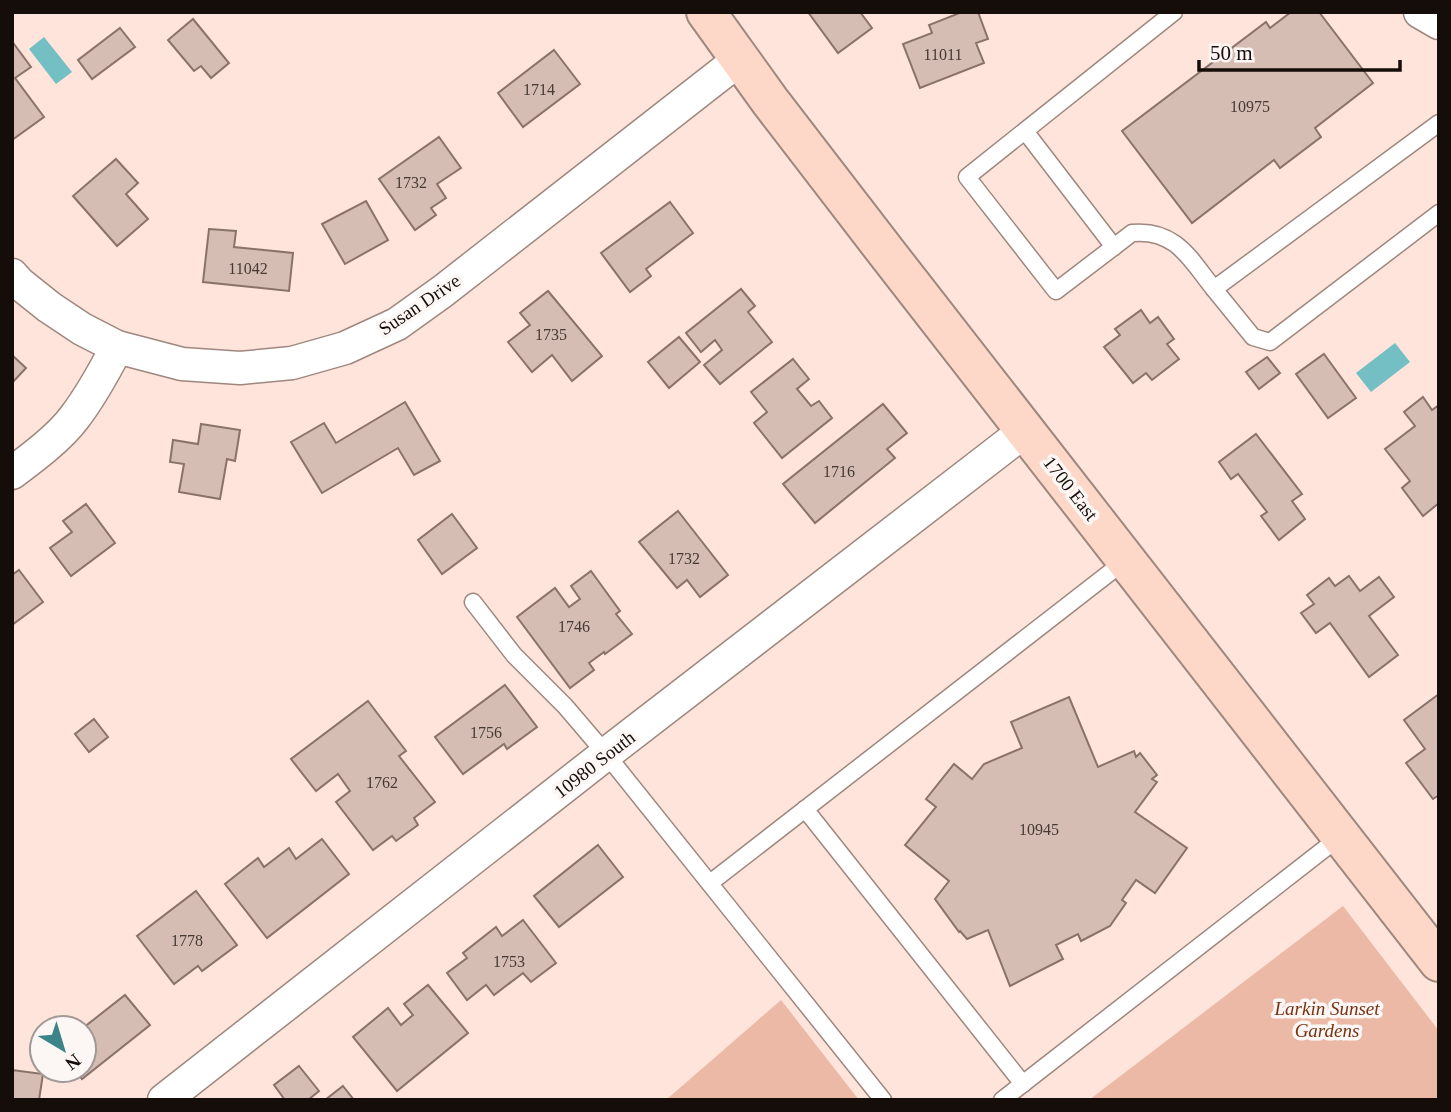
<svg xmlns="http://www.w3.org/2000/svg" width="1451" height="1112" viewBox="0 0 1451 1112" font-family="Georgia,serif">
	<rect width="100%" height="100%" fill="#fee4da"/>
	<g fill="#ebb9a5">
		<polygon points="1343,906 1439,1031 1439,1100 1089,1100"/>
		<polygon points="781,1000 859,1100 666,1100"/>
	</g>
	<g fill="#73bfc4">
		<polygon points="44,37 72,72 56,84 29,49"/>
		<polygon points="1395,343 1410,362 1371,392 1356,373"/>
	</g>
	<g fill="#d6bdb3" stroke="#897269" stroke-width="2">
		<polygon points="808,12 860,12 872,28 838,53"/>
		<polygon points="962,12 978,12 988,39 976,43 984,63 920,88 903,44 932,33 929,25"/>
		<polygon points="1291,12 1319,12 1373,83 1315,128 1321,137 1280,168 1274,160 1192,223 1122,131 1266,22 1270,28"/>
		<polygon points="193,19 229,63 211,78 201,66 194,71 168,40"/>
		<polygon points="120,28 135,47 92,79 78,60"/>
		<polygon points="14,44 31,67 15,78 44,117 12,140 12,45"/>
		<polygon points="554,50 580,84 523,127 498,93"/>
		<polygon points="439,137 461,168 437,184 446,198 431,208 436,215 415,230 379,179"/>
		<polygon points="116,159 138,183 126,194 148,219 117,246 73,196"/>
		<polygon points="366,201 388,240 345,264 322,224"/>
		<polygon points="670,202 693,233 646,269 651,276 630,292 601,253"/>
		<polygon points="209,229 236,231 234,247 293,253 289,291 203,282"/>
		<polygon points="741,289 755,306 748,312 772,342 720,384 704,365 722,350 715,340 701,352 686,333"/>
		<polygon points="548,291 602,356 572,381 552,355 532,372 508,342 530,325 520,313"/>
		<polygon points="1141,310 1150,323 1158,317 1174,339 1167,344 1179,359 1152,380 1146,373 1133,383 1104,347 1120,335 1115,329"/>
		<polygon points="679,337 700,362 669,388 648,362"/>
		<polygon points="1324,354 1356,398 1328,418 1296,374"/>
		<polygon points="12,355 26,368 12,383"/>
		<polygon points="1267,357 1280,373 1259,389 1246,372"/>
		<polygon points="793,359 809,379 797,389 811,406 819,401 832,418 782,458 754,423 767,412 751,392"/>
		<polygon points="1423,397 1432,410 1439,405 1439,503 1423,516 1402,488 1410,481 1385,449 1415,426 1404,412"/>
		<polygon points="405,402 440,461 414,475 398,448 322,493 291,442 324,423 336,443"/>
		<polygon points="883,404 907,433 887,449 895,458 815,523 783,484"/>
		<polygon points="201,424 240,430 235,461 227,459 220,499 179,492 184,464 170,462 173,440 198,444"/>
		<polygon points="1256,434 1302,494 1292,501 1305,519 1279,540 1261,516 1267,512 1238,474 1231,479 1219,462"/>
		<polygon points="86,504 115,543 71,576 50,548 72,532 63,521"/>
		<polygon points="678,511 728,575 700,597 687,580 677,588 639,542"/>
		<polygon points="452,514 477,548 442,574 418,540"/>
		<polygon points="19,570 43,602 12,625 12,575"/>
		<polygon points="591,571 620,611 616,614 632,634 605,654 604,652 589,663 594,670 570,688 517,617 555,588 569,607 580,599 571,586"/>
		<polygon points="1349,576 1360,591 1379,577 1394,597 1369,616 1398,655 1369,677 1330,623 1316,633 1301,613 1314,604 1307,595 1329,578 1335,586"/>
		<polygon points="505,685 537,727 507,749 504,744 463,774 435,737"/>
		<polygon points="1439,694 1439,795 1433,799 1406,763 1425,749 1404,720"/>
		<polygon points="1069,697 1098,767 1134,751 1136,757 1140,753 1157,775 1152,779 1157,782 1135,812 1187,848 1155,893 1136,880 1122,900 1126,903 1110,926 1081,941 1078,934 1056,945 1063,959 1010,986 988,930 967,939 960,931 959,932 935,899 949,881 905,845 936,807 926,799 954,764 972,779 984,764 1022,748 1011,722"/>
		<polygon points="368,701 406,751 399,756 435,802 414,818 418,825 396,841 392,836 373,850 336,802 350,791 338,774 316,791 291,759"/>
		<polygon points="94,719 108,737 89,752 75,734"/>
		<polygon points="322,839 349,874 267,938 225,884 258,858 264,867 289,848 296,859"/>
		<polygon points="598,845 623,877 559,927 534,896"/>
		<polygon points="196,891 237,945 202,971 198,966 174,984 137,936"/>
		<polygon points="523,920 556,963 531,982 523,973 494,995 486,985 467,1000 447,973 467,958 463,953 496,927 502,936"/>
		<polygon points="428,985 468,1033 397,1091 353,1037 388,1008 401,1025 413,1015 404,1004"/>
		<polygon points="125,995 150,1025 82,1079 75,1070 84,1070 83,1028"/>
		<polygon points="299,1066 319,1091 308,1100 285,1100 274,1085"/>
		<polygon points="12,1070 43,1074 39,1100 12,1100"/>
		<polygon points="343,1086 354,1100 325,1100"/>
	</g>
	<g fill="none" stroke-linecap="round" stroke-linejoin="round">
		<defs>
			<g id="service">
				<path d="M1174,12L967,177L1056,291L1132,233C1176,229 1190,259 1214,289"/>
				<polyline points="1439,123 1214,289 1253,337 1270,342 1439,213"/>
				<polyline points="1025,131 1114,247"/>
				<polyline points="473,602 514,655 565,706 606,754 883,1100"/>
				<polyline points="805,809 1023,1084"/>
				<polyline points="710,883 1126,560"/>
				<polyline points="1002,1100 1341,836"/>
			</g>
			<g id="minor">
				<polyline points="1420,12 1439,23"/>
				<polyline points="12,275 19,283 49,307 82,329 117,347 182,364 240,368 292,363 345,348 397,324 443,291 740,59"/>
				<path d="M12,473C32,458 59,438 74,418C91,396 104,372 117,347"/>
				<polyline points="164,1100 606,754 1026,430"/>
			</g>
			<polyline id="secondary" points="706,12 770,101 890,257 1439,962"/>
		</defs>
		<use href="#service" stroke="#9e877e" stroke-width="19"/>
		<use href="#minor" stroke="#9e877e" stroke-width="35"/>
		<use href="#secondary" stroke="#9e877e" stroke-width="42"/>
		<use href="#service" stroke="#fff" stroke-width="16"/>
		<use href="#minor" stroke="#fff" stroke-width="32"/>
		<use href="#secondary" stroke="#fdd8c8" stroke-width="38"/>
	</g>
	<g text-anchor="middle" stroke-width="7" stroke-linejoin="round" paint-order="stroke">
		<g font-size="16" fill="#453934">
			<text x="943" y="60">11011</text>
			<text x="539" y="95">1714</text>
			<text x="1250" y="112">10975</text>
			<text x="411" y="188">1732</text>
			<text x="248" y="274">11042</text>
			<text x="551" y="340">1735</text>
			<text x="839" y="477">1716</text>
			<text x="684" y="564">1732</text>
			<text x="574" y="632">1746</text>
			<text x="486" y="738">1756</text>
			<text x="382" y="788">1762</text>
			<text x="1039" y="835">10945</text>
			<text x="187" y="946">1778</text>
			<text x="509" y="967">1753</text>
		</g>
		<g font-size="19" fill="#150d09" stroke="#fcf6f4">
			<text transform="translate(419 304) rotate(-34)" y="7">Susan Drive</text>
			<text transform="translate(1071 488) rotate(52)" y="7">1700 East</text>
			<text transform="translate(594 764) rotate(-38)" y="7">10980 South</text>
		</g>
		<g font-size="19" font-style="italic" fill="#773212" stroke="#fcf6f4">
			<text x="1327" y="1015">Larkin Sunset<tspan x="1327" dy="22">Gardens</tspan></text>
		</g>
	</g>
	<rect width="1451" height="1112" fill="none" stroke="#150d09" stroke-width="28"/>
	<g transform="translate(63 1049) rotate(142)"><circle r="33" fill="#fcf6f4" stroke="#a09996" stroke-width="2"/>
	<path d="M0-5L12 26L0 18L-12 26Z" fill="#3b8488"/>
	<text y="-10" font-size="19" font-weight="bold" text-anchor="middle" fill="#150d09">N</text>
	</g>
	<path d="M1199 60v10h201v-10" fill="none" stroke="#150d09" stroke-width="3.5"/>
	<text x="1210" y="60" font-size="21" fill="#150d09" stroke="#fcf6f4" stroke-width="5" paint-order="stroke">50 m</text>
</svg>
